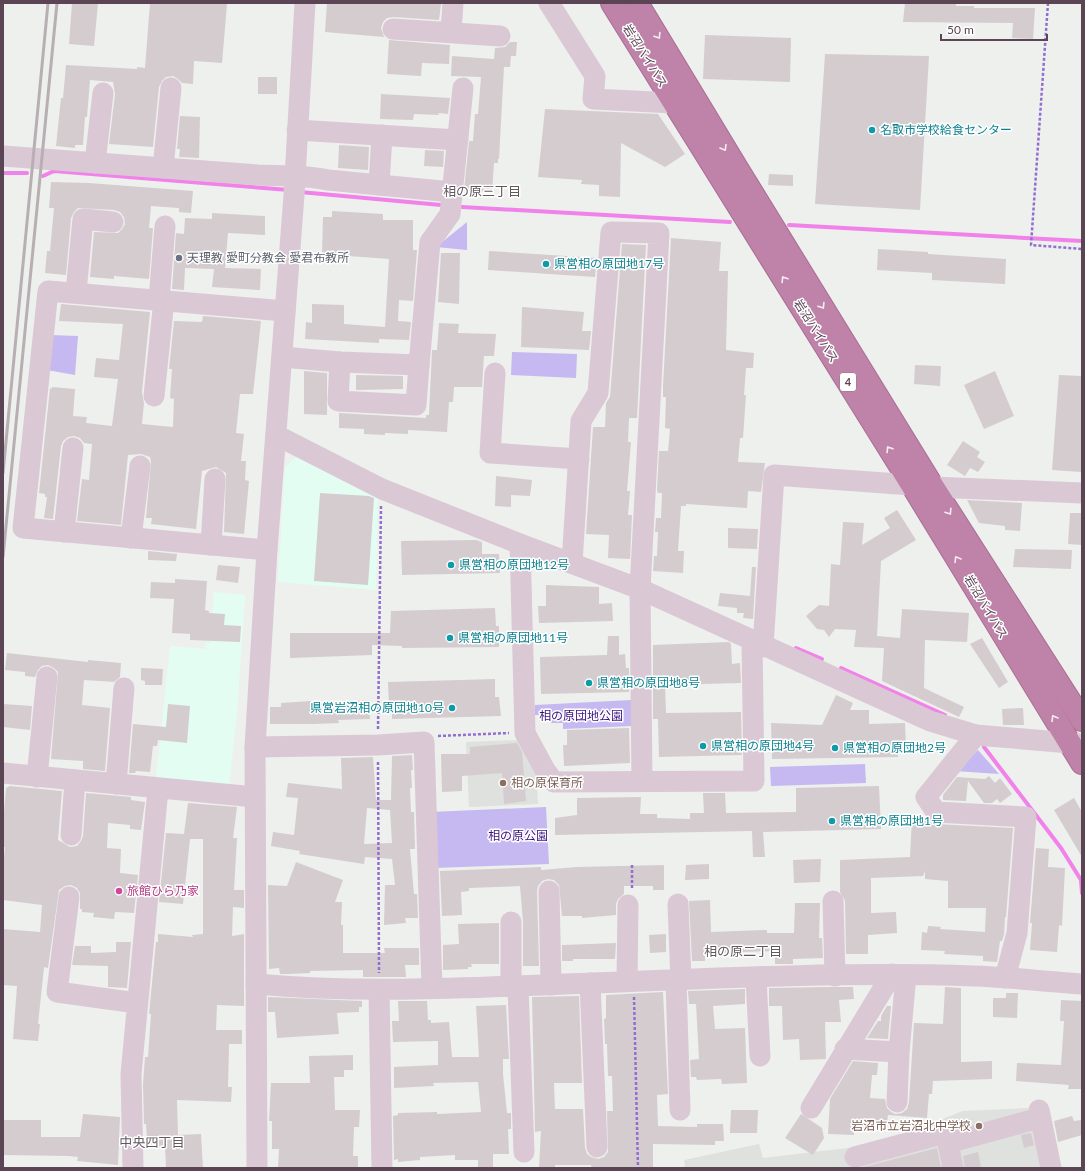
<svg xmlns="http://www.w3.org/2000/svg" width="1085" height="1171" viewBox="0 0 1085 1171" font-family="Lato,'Noto Sans JP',sans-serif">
	<rect width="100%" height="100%" fill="#edf0ed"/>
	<g fill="#e4fdf2">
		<polygon points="297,456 378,496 376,590 278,582 285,467"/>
		<polygon points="214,592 245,595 237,715 229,786 156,780 170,646 205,649 206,642 210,643"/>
	</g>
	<g fill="#dfe1de">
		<polygon points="520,740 536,763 538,804 469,807 466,742"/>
		<polygon points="1028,1108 1042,1168 685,1168 684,1160 759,1144 763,1158 864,1146 888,1140 963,1111"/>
	</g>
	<g fill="#c6b8f1">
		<polygon points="467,222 467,250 436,247"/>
		<polygon points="50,335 78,336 75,375 47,370"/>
		<polygon points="512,352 577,354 576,378 511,375"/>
		<polygon points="631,700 632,726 563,729 563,723 551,723 550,715 535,715 535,705"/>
		<polygon points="978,750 999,774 955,771"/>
		<polygon points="865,764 866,783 771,786 770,767"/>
		<polygon points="546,807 549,864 434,868 431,812"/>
	</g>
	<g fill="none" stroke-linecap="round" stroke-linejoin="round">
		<g stroke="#f082e9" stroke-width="4">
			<polyline points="3,173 27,173"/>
			<polyline points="43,176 54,171 289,190"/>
			<polyline points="300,192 441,205"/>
			<polyline points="462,207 730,222"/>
			<polyline points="789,225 1082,241"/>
			<polyline points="796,648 822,659"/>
			<polyline points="841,668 945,715"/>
			<polyline points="984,747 1061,848 1081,880 1082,893"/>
		</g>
	</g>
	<g fill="#d5ccd0" fill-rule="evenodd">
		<polygon points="72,3 98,3 94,46 69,44"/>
		<polygon points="150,3 227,4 222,63 194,61 193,84 182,83 178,79 173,76 166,77 162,81 159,87 153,147 109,144 115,94 113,82 90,80 87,117 85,117 83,145 75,145 75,148 56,146 61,98 63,98 66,65 137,69 137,67 145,68"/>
		<polygon points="327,3 429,3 441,4 439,20 394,17 387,18 383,22 381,28 384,37 325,32"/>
		<polygon points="905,3 956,4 956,6 974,6 974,8 1035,8 1033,39 1012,38 1013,23 903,22"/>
		<polygon points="705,35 791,38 790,82 703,79"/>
		<polygon points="389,40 450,45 449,64 422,63 421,76 387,74"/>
		<polygon points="510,42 517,42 516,56 511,56 510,67 504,67 499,159 498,159 498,163 494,163 492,192 464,190 469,142 470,141 473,141 475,114 478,114 481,77 451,76 452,56 494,59 495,48 505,47"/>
		<polygon points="825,54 929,56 920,210 815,204"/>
		<rect x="258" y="77" width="19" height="17"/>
		<polygon points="381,94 450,98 448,114 438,113 439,115 414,114 413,120 380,119"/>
		<polygon points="545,109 658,114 685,154 665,167 621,143 620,197 599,196 599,185 581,184 582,180 538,177"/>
		<polygon points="180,116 200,117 199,158 179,157 180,149 177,149"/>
		<polygon points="339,145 369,147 368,170 338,168"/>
		<polygon points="425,150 444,151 443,167 424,166"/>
		<polygon points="769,174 793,175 793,186 768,185"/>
		<polygon points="51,182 89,183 193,191 191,213 179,212 179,208 151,206 149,228 153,228 149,279 114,276 114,279 90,277 94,232 118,233 122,229 125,224 124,217 120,212 114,210 78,208 74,212 71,218 66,275 45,273 47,251 50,251 54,208 49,208"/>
		<polygon points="332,211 383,214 383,220 413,220 413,250 417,250 413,301 399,300 398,321 411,322 409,340 379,339 379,343 305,339 306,322 312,323 312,304 344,305 344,324 385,327 389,259 322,254 323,217 332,217"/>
		<polygon points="212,213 265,216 265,235 228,233 225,268 261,269 260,290 212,287 214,269 185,268 184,290 172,289 176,233 184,234 185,218 212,219"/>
		<polygon points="671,238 721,242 719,271 728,271 726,350 754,353 753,368 746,368 744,395 746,395 743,438 740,438 738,462 765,463 761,492 748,491 747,508 686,504 686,506 681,506 678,551 684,551 683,573 653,571 654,556 657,556 658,532 655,532 656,518 661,518 662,493 658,493 657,490 659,451 668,451 670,429 665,428 666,397 663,397 663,386"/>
		<polygon points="622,244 646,245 637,418 629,418 628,442 631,442 627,491 630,491 628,515 632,515 630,559 608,558 609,535 586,534 593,427 605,427 606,403 610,397"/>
		<polygon points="878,249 928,252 928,254 1006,259 1005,284 932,280 932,273 877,270"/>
		<polygon points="489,251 597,258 595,277 488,270"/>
		<polygon points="441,253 460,253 459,304 438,302"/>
		<polygon points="61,304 150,312 142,392 144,403 142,424 173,427 174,399 170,398 172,369 169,369 174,321 202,322 203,316 261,321 253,394 240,394 236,433 244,434 241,461 246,461 245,480 249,481 244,534 224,532 226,473 216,467 202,471 196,529 151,524 152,518 146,518 151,462 150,457 141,454 128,455 121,525 77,521 82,479 89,480 92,444 84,443 80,438 74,436 68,437 63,441 61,446 53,519 44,518 47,497 45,497 45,494 39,493 50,388 52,389 52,387 75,389 73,416 87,417 86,423 112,426 118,379 94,377 96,358 119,360 123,324 59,321"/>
		<polygon points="522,307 584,312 582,331 591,331 589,350 521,347"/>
		<polygon points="439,323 459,324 458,333 496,334 494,356 484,356 482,387 454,387 453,402 449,402 447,432 408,430 408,434 385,433 385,435 364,434 364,429 339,428 339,413 426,418 426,415 429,415 432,350 437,350"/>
		<polygon points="915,365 941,366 940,386 914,384"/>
		<polygon points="304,371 327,373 327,415 304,414"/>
		<polygon points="995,371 1014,416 984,429 964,385"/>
		<polygon points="356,375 403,376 403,389 356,390"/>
		<polygon points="1059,375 1082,376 1081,472 1052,470"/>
		<polygon points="963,441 980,452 977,457 985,462 978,472 970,468 965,476 947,465"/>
		<polygon points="496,476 532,480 530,496 511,495 511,507 495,506"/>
		<polygon points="320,493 369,496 374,498 368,585 314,581"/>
		<polygon points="967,500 1022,503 1020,531 1005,530 1005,526 979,523"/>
		<polygon points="897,510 916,540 881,561 877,636 900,638 902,609 969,613 967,642 925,640 924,688 964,707 959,717 882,681 884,648 854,647 856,630 835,629 829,637 824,630 817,629 806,616 819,605 829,606 831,564 840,565 843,522 864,523 862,545 890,528 884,518"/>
		<polygon points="1070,513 1081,513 1082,545 1068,544"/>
		<polygon points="728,528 758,529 757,549 728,548"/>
		<polygon points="476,540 482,542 482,554 499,554 500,573 402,575 401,541"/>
		<polygon points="1015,549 1072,550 1071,569 1013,567"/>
		<polygon points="148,551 177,554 176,561 148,560"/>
		<polygon points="218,565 240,567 238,583 216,580"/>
		<polygon points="752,567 756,567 753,619 743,618 744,613 737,613 737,608 718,606 720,593 750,596"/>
		<polygon points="175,579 207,581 205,610 209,611 209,613 225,614 224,625 241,626 240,642 190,640 190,634 172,633 174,599 150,598 151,582 175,583"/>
		<polygon points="546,585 599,587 599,604 612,603 613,621 539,623 538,606 546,606"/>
		<polygon points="495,608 496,626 499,626 499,647 402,648 402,646 372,645 372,655 290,658 290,633 390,633 391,611"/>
		<polygon points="608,636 619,636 619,655 625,654 626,668 629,668 629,692 541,694 540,657 607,655"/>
		<polygon points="982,638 1008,682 999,688 970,644"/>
		<polygon points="729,642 731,644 732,664 740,663 741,683 665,685 666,713 741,712 742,755 659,757 658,719 653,719 653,645"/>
		<polygon points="7,653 88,662 88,660 121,663 120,677 114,682 84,680 82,705 110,708 105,771 83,769 83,761 51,759 58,672 54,668 48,665 42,666 38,670 35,677 25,676 25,672 5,670"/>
		<polygon points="141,668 163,669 162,685 145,685 145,681 141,680"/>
		<polygon points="495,679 495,697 499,697 501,716 392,719 392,706 389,706 388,682"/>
		<polygon points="836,695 853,703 850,710 869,710 869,724 905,723 906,748 898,748 898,757 772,759 771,723 822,725"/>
		<polygon points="369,700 370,719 338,720 339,723 315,724 270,724 270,707 281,707 281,703 311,701 311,704"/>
		<polygon points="3,704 32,706 30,730 3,727"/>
		<polygon points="168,704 190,706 187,743 158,740 157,746 153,746 150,772 136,771 135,773 129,773 133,724 166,727"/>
		<polygon points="1023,708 1024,725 1003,725 1002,709"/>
		<polygon points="629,728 630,763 564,766 563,745 567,745 567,730"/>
		<polygon points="517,743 522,752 526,801 504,804 502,773 462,776 462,791 442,792 441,754 470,754 470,747"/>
		<path d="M412,755L413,770H411L412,788H410L411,812H414L415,849H410L414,894H417L418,918H405L406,923L384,925L385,885H395L392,859L365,857L364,864L299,854L300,851L271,846L273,832L294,835L298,798L286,797L288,783L342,789L341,758L373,757L376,800H391L392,756ZM367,808L390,810L392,843L364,844Z"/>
		<polygon points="989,776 995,783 1000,778 1012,794 1000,803 997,799 992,803 984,803 968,781 966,801 943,800 943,795 957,777 985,779"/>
		<polygon points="10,786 62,791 58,840 70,847 77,846 81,841 83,836 86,793 131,797 131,800 145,802 141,830 130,829 130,825 108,823 107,848 121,849 120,873 138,875 134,913 115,912 114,919 93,917 94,913 82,912 82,909 80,909 80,893 77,888 71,885 65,886 59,890 48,968 44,967 38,1024 40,1024 38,1041 13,1039 17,986 3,985 3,929 40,932 42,905 3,900 3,867 5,847 3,847 3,824 6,788"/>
		<polygon points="879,786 881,829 763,832 765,857 753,857 752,831 555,835 555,818 577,815 577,798 641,797 640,814 657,814 657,818 690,819 690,813 704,813 703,793 725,793 726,813 796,812 796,788"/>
		<polygon points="1074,798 1082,812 1082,857 1054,810"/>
		<polygon points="188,803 237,807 233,838 237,838 234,890 244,890 244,908 233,907 232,936 244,934 244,1006 217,1005 216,1030 242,1030 242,1044 229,1044 228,1087 232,1087 231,1102 177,1100 178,1135 201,1134 203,1168 166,1168 165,1146 151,1146 151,1139 147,1139 146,1124 144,1124 143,1085 145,1057 148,1057 151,1014 149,1014 156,942 158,942 158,934 193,937 192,935 203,934 203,839 190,839 183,904 159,902 166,833 184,834"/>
		<polygon points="912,818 926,818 930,822 935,824 1013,828 1006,917 1005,917 1004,935 1002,941 1000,941 997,962 983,961 983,956 944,954 945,951 921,950 922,932 927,933 928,926 941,927 940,929 985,932 986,908 948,908 948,881 925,879 925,871 923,876 871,878 871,913 896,912 897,933 868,935 868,954 846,954 845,901 840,892 840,860 910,857"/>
		<polygon points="1036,848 1049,849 1048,867 1065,868 1062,926 1059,925 1057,952 1030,950 1032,923 1030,923"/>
		<polygon points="821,859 820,882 794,883 793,860"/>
		<polygon points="296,862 343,880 335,902 342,902 341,925 343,925 343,953 385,953 384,948 419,948 419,965 405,965 406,977 363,977 363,970 310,971 310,973 288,974 280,974 279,968 269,969 268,885 287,886"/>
		<polygon points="709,864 709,879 685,880 686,865"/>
		<polygon points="664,865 664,890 653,890 653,886 624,886 624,894 618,899 616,904 616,915 582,918 582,916 562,916 559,885 554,880 548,879 542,881 538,886 537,891 539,966 523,966 523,922 520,886 469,888 469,891 461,892 462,915 442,916 440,871 541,867 541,870 577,867"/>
		<polygon points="710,900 711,932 767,930 767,933 794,933 795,903 820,903 819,938 822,938 823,958 793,959 793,964 775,964 775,951 712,953 712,956 705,956 705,961 692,961 689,901"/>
		<polygon points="499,923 499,964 471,964 472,967 468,967 468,969 443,970 443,945 459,944 458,924"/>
		<polygon points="666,934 666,952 650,953 649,935"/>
		<polygon points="116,942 131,942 127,988 108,987 108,966 72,965 75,946 91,946 91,953 116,952"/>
		<polygon points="616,943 615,959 573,959 573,961 562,961 562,945"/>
		<polygon points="831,987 853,987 854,999 839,1000 841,1022 825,1022 826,1059 800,1060 799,1039 783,1040 782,1006 769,1006 769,988"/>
		<polygon points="945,987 961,988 961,1062 992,1061 992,1079 933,1081 932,1094 929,1094 927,1118 888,1115 887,1123 854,1121 854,1135 828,1134 830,1099 853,1061 878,1063 877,1075 872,1075 870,1098 885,1099 887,1108 891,1112 896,1114 902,1113 907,1109 909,1102 914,1023 943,1024"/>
		<polygon points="745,989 745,1004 713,1006 715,1029 745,1028 747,1083 722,1084 721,1079 697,1080 696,1077 691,1077 690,1060 699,1059 696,1004 689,1004 688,991"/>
		<polygon points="663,992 668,1094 657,1095 658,1126 697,1127 697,1124 723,1124 724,1141 715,1141 715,1145 653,1144 653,1168 592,1168 591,1165 555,1165 555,1168 539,1168 541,1131 535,1132 532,997 579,996 582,1083 554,1083 555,1109 583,1109 585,1148 587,1154 591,1157 598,1159 604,1157 608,1152 607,1111 613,1111 612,1076 608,1076 607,1044 605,1044 604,1019 606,1018 606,995"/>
		<polygon points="1006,993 1018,993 1017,1018 993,1017 993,998 1006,998"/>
		<polygon points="268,997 362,1001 362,1007 359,1007 359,1012 337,1013 339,1034 277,1038 275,1012 268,1012"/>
		<polygon points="1061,1000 1082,1001 1082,1089 1068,1089 1069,1085 1016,1081 1017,1063 1061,1065 1064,1021 1060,1021"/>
		<polygon points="398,1001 427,1001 428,1020 431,1020 431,1023 449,1022 452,1057 479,1057 476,1006 506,1005 509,1059 503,1059 503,1074 507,1113 511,1113 511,1129 508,1129 509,1154 493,1154 493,1168 478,1168 478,1160 455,1160 455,1155 420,1157 420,1160 398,1162 398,1159 394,1160 393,1116 398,1115 398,1113 437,1112 437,1114 481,1112 478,1082 433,1083 434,1086 394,1088 394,1067 438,1065 438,1041 393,1042 392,1021 399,1021"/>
		<polygon points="887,1006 891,1006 888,1039 867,1038 878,1021 881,1021 881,1016"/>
		<polygon points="353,1055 353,1070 344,1070 344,1077 334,1077 335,1110 360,1110 359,1127 354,1127 353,1156 358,1156 358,1168 278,1168 279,1149 272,1149 272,1121 269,1121 271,1083 310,1083 309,1056"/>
		<polygon points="731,1110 758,1110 757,1133 730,1133"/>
		<polygon points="83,1114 120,1117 118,1165 77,1161 78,1157 68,1156 3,1155 3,1120 41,1120 41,1137 80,1137"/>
		<polygon points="801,1114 822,1128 824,1138 813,1155 785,1138"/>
		<polygon points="1072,1116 1074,1121 1082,1120 1082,1135 1058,1142 1054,1121"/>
		<polygon points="1031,1133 1034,1145 1024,1148 1021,1135"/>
		<polygon points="937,1148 941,1168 860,1168"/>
		<polygon points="978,1152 981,1168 965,1168 963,1156"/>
	</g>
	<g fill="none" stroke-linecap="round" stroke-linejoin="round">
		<defs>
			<g id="highway">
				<polyline points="612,3 912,485 1082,763"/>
				<polyline points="637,3 738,170 933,487 1082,720"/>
			</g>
		</defs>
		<use href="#highway" stroke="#ab6d93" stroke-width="24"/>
		<g stroke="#926ed1" stroke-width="2.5" stroke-dasharray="3 2" stroke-linecap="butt">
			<polyline points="1048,3 1031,245 1082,249"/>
			<polyline points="378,729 381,506"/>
			<polyline points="438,736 509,733"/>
			<polyline points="378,762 379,973"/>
			<polyline points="632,865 632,890"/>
			<polyline points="634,997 638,1168"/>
		</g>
		<g stroke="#dbc8d5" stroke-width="21">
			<polyline points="549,3 595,76 593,99 674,103"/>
			<polyline points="393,29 500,36"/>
			<polyline points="451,32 453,3"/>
			<polyline points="297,130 458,140"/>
			<path d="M3,156L258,175C282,176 306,175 328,180L452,192"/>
			<polyline points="95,163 103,93"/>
			<polyline points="163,168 171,88"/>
			<polyline points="379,185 382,135"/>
			<polyline points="76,292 83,219 113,222"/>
			<polyline points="159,300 165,226"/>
			<polyline points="282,357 340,362 419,365 430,242 450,214 463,88"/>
			<polyline points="340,362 338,401 416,405 419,365"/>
			<polyline points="495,373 490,453 579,459"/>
			<polyline points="154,396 164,300"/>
			<polyline points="276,435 382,489 520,544 640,589 930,721 976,735 1082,744"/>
			<polyline points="933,487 1082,493"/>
			<polyline points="64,532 73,448"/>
			<polyline points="131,538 140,466"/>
			<polyline points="520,544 525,733 545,770 554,782 754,781 752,641"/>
			<polyline points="211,545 215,479"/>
			<polyline points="267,550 23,528 48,291 285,311"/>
			<polyline points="572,563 581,421 598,393 611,232 659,233 640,589 642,781"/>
			<polyline points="763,647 774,475 912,485"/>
			<polyline points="976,735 926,797 936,812 1026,817 1017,933 1005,978"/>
			<polyline points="255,747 378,745 424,742 432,988"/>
			<polyline points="3,773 255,797"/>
			<polyline points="37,777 47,677"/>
			<polyline points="116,784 124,688"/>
			<polyline points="71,835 75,780"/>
			<polyline points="549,891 551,985"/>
			<polyline points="69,897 57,992 137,1003"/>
			<polyline points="833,901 835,976"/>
			<polyline points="678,904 681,981"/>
			<polyline points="756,978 760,1056"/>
			<polyline points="627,981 628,905"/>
			<polyline points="676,981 680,1110"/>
			<polyline points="590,983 597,1147"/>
			<path d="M256,984C378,995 500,986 621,982C739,977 857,972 974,976C1010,977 1046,982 1082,984"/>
			<polyline points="511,987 511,922"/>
			<polyline points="518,987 524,1152"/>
			<polyline points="379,990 382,1168"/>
			<polyline points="845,1049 899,1052 906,975"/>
			<polyline points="897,1102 899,1052"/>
			<polyline points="811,1108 892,974"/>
			<polyline points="1039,1110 1051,1168"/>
			<polyline points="855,1157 945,1133 948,1143"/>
			<polyline points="133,1168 131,1074 158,789"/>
			<polyline points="257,1168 255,747 267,550 294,195 305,3"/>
			<polyline points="953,1168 948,1143 1039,1118"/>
		</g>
		<use href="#highway" stroke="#bf82a8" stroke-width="22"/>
		<g stroke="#b8afb4" stroke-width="3">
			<polyline points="3,473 48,3"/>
			<polyline points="3,557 57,3"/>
		</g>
	</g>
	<defs><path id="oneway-chevron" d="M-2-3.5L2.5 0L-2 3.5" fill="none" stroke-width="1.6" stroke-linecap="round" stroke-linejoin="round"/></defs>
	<g stroke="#f5ecf2">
		<use href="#oneway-chevron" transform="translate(658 36) rotate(58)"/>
		<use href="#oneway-chevron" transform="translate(724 148) rotate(59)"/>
		<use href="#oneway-chevron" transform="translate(784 279) rotate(-122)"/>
		<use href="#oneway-chevron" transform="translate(822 306) rotate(58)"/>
		<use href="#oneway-chevron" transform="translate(889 449) rotate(-122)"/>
		<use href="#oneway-chevron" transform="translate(949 512) rotate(57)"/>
		<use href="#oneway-chevron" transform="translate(957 559) rotate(-121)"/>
		<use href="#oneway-chevron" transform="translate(1054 718) rotate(-121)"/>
	</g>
	<g fill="#0f9aa8" stroke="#fff" stroke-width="1.5">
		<circle cx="872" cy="130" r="4"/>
		<circle cx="546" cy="264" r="4"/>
		<circle cx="451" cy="565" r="4"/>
		<circle cx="450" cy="638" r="4"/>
		<circle cx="589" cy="683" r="4"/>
		<circle cx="452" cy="708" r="4"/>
		<circle cx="703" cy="746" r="4"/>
		<circle cx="835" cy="748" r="4"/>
		<circle cx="832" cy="821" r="4"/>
	</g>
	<circle fill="#6b7280" stroke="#fff" stroke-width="1.5" cx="179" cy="258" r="4"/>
	<g fill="#8d6e63" stroke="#fff" stroke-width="1.5">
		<circle cx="503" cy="783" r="4"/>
		<circle cx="979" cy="1126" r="4"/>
	</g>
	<circle fill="#d1479c" stroke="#fff" stroke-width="1.5" cx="119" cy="891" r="4"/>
	<g text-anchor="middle" stroke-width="3" stroke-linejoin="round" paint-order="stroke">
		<rect fill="#fff" stroke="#8c7c87" stroke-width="1" x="840" y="373" width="16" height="18" rx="3"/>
		<g font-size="11" font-weight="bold" fill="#5b4454">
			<text x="848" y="386">4</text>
		</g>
		<g font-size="12" fill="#5b4454" stroke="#fff">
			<text transform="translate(645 56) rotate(58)" y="4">岩沼バイパス</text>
			<text transform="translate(816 331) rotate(58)" y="4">岩沼バイパス</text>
			<text transform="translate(986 607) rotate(59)" y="4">岩沼バイパス</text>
		</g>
		<g font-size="12" fill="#0d838f" stroke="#fff" text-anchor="start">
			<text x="880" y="134">名取市学校給食センター</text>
			<text x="554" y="268">県営相の原団地17号</text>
			<text x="459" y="569">県営相の原団地12号</text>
			<text x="458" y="642">県営相の原団地11号</text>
			<text x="597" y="687">県営相の原団地8号</text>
			<text x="444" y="712" text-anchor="end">県営岩沼相の原団地10号</text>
			<text x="711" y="750">県営相の原団地4号</text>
			<text x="843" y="752">県営相の原団地2号</text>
			<text x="840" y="825">県営相の原団地1号</text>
		</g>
		<g font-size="12" fill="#5b616d" stroke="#fff" text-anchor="start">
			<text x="187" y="262">天理教 愛町分教会 愛君布教所</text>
		</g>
		<g font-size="12" fill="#3a1180" stroke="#fff">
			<text x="581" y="720">相の原団地公園</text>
			<text x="518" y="840">相の原公園</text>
		</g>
		<g font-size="12" fill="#785e54" stroke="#fff" text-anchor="start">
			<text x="511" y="787">相の原保育所</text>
			<text x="971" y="1130" text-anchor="end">岩沼市立岩沼北中学校</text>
		</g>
		<g font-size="12" fill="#b23c85" stroke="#fff" text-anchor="start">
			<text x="127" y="895">旅館ひら乃家</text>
		</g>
		<g font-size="13" fill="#62595f" stroke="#fff">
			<text x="482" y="196">相の原三丁目</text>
			<text x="743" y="956">相の原二丁目</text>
			<text x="152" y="1147">中央四丁目</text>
		</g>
	</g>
	<rect width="1085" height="1171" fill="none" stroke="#5b4454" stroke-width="8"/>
	<path d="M941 34v6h106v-6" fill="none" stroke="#5b4454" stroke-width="2"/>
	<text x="947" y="34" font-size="12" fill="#5b4454" stroke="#ffffff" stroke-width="3" paint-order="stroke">50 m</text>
</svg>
